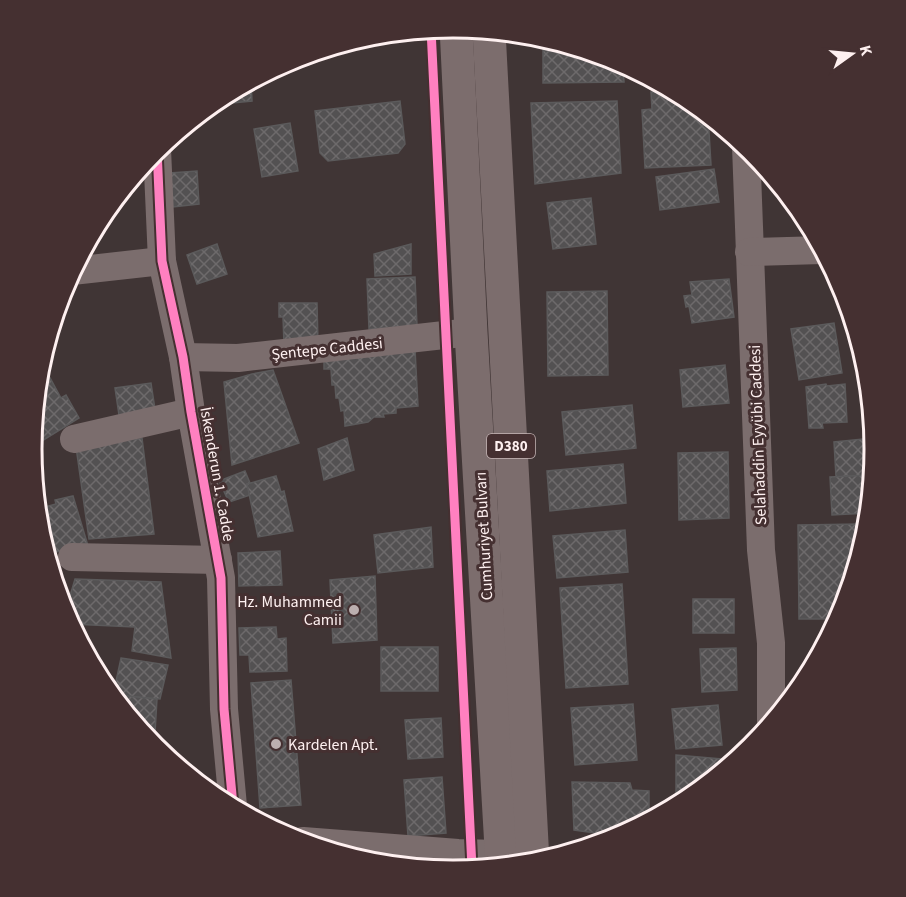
<svg xmlns="http://www.w3.org/2000/svg" width="906" height="897" viewBox="0 0 906 897" font-family="'Source Sans 3',sans-serif">
	<defs>
		<pattern id="building-cross-hatch" width="8" height="8" patternUnits="userSpaceOnUse" patternTransform="scale(1.5)"><rect width="8" height="8" fill="#535152"/><path d="M0 0l8 8M0 8l8-8" fill="none" stroke="#6d6a6b"/></pattern>
	</defs>
	<rect width="100%" height="100%" fill="#403535"/>
	<g fill="url(#building-cross-hatch)" stroke="#5b5a5b" stroke-width="1.5">
		<polygon points="543,44 564,44 615,59 623,64 624,82 543,83"/>
		<polygon points="251,81 252,101 211,105 219,98"/>
		<polygon points="673,91 687,98 708,115 711,165 645,168 642,110 652,109 651,92"/>
		<polygon points="400,101 405,144 398,153 328,161 320,153 315,111"/>
		<polygon points="617,101 621,173 535,184 531,103"/>
		<polygon points="290,123 298,171 262,177 254,129"/>
		<polygon points="714,169 719,202 660,210 656,177"/>
		<polygon points="197,171 199,204 173,207 170,173"/>
		<polygon points="783,189 793,201 784,202"/>
		<polygon points="591,198 596,244 553,249 547,203"/>
		<polygon points="217,244 227,274 197,284 187,255"/>
		<polygon points="411,244 411,274 375,276 374,254"/>
		<polygon points="415,277 417,326 369,329 367,279"/>
		<polygon points="729,279 734,317 692,323 689,306 686,307 684,296 692,295 690,282"/>
		<polygon points="607,291 608,375 548,376 547,292"/>
		<polygon points="279,303 317,303 318,343 284,344 283,317 279,317"/>
		<polygon points="834,323 842,373 799,380 791,329"/>
		<polygon points="415,349 418,406 396,408 396,413 383,414 384,417 374,417 368,422 345,426 344,410 341,411 339,398 336,398 335,385 332,385 331,369 324,369 324,359"/>
		<polygon points="725,365 729,403 683,407 680,370"/>
		<polygon points="273,370 299,443 232,465 224,382 252,374"/>
		<polygon points="48,374 61,398 66,395 79,418 42,441 34,427 38,379"/>
		<polygon points="151,383 156,416 120,422 115,388"/>
		<polygon points="826,384 827,386 845,384 847,422 822,423 823,428 809,428 806,387"/>
		<polygon points="632,405 636,448 566,455 562,412"/>
		<polygon points="142,438 154,534 89,539 76,447"/>
		<polygon points="347,438 354,470 324,480 318,449"/>
		<polygon points="873,438 874,449 872,475 836,477 834,442"/>
		<polygon points="728,452 729,518 679,520 678,453"/>
		<polygon points="623,464 626,503 550,511 547,471"/>
		<polygon points="245,471 250,483 247,484 250,495 229,502 219,481"/>
		<polygon points="872,475 868,513 832,515 830,477"/>
		<polygon points="276,476 281,492 284,491 293,531 258,537 247,484"/>
		<polygon points="73,496 89,549 54,552 48,530 45,531 41,508 56,504 55,500"/>
		<polygon points="859,524 859,554 842,610 838,619 799,619 798,525"/>
		<polygon points="431,527 433,567 378,573 374,535"/>
		<polygon points="625,530 628,572 557,578 553,536"/>
		<polygon points="280,551 282,585 239,586 238,553"/>
		<polygon points="375,576 377,640 333,643 330,580"/>
		<polygon points="75,579 161,582 171,658 132,651 135,627 71,624 65,613"/>
		<polygon points="622,584 628,684 566,688 560,588"/>
		<rect x="693" y="599" width="41" height="34"/>
		<polygon points="276,627 277,639 286,638 287,671 250,672 249,655 240,655 239,628"/>
		<polygon points="822,633 830,633 822,648"/>
		<rect x="381" y="647" width="57" height="44"/>
		<polygon points="736,648 737,690 702,692 700,649"/>
		<polygon points="121,658 168,665 160,699 113,695"/>
		<polygon points="291,680 301,805 260,808 251,683"/>
		<polygon points="116,695 157,699 155,733 144,733 116,699"/>
		<polygon points="633,704 637,760 575,765 571,708"/>
		<polygon points="718,705 722,745 676,749 672,709"/>
		<polygon points="441,718 443,757 408,759 405,720"/>
		<polygon points="676,755 735,760 687,799 676,805"/>
		<polygon points="442,777 446,833 408,836 404,780"/>
		<polygon points="572,782 630,783 632,790 649,791 649,819 618,836 574,830"/>
	</g>
	<g fill="none" stroke-linecap="round" stroke-linejoin="round">
		<g stroke="#7b6d6d" stroke-width="28">
			<polyline points="746,146 761,550 771,643 771,723"/>
			<polyline points="157,149 162,261 183,357 191,412 221,578 224,709 233,806"/>
			<polyline points="749,252 822,250"/>
			<polyline points="72,271 162,261"/>
			<polyline points="183,357 238,358 471,332"/>
			<polyline points="74,439 191,412"/>
			<polyline points="72,557 218,560"/>
			<polyline points="303,841 458,853 501,854"/>
		</g>
		<g stroke="#7c6d6d" stroke-width="33">
			<polyline points="456,27 471,332 502,865"/>
			<polyline points="489,31 533,862"/>
		</g>
		<defs>
			<g id="cycleway">
				<polyline points="431,29 472,868"/>
				<polyline points="157,149 162,261 183,357 191,412 221,578 224,709 233,806"/>
			</g>
		</defs>
		<use href="#cycleway" stroke="#453031" stroke-width="13"/>
		<use href="#cycleway" stroke="#ff80c0" stroke-width="9"/>
	</g>
	<g fill="#bcafaf" stroke="#453031" stroke-width="2">
		<circle cx="354" cy="610" r="6"/>
		<circle cx="276" cy="744" r="6"/>
	</g>
	<g text-anchor="middle" stroke-width="6" stroke-linejoin="round" paint-order="stroke">
		<rect fill="#453031" stroke="#c6b6b7" stroke-width="1.5" x="487" y="434" width="48" height="24" rx="4.5"/>
		<g font-size="15" font-weight="bold" fill="#fef0f0">
			<text x="511" y="451">D380</text>
		</g>
		<g font-size="16" fill="#fef0f0" stroke="#453031">
			<text transform="translate(327 348) rotate(-6)" y="6">Şentepe Caddesi</text>
			<text transform="translate(757 435) rotate(-92)" y="6">Selahaddin Eyyübi Caddesi</text>
			<text transform="translate(218 474) rotate(80)" y="6">İskenderun 1. Cadde</text>
			<text transform="translate(483 536) rotate(-93)" y="6">Cumhuriyet Bulvarı</text>
		</g>
		<g font-size="16" fill="#fef0f0" stroke="#453031" text-anchor="end">
			<text x="342" y="607">Hz. Muhammed<tspan x="342" dy="18">Camii</tspan></text>
			<text x="288" y="750" text-anchor="start">Kardelen Apt.</text>
		</g>
	</g>
	<path d="M0 0H906V897H0ZM42 449a411 411 0 1 1 822 0a411 411 0 1 1-822 0Z" fill="#453031" fill-rule="evenodd"/>
	<path fill="none" stroke="#fef0f0" stroke-width="3" d="M42 449a411 411 0 1 1 822 0a411 411 0 1 1-822 0Z"/>
	<g transform="translate(852 54) rotate(75)" stroke="#453031" stroke-width="4.5" paint-order="stroke">
	<path d="M0-4.5L10 22L0 15L-10 22Z" fill="#fef0f0"/>
	<text y="-9" font-size="16" font-weight="bold" text-anchor="middle" fill="#fef0f0">K</text>
	</g>
</svg>
